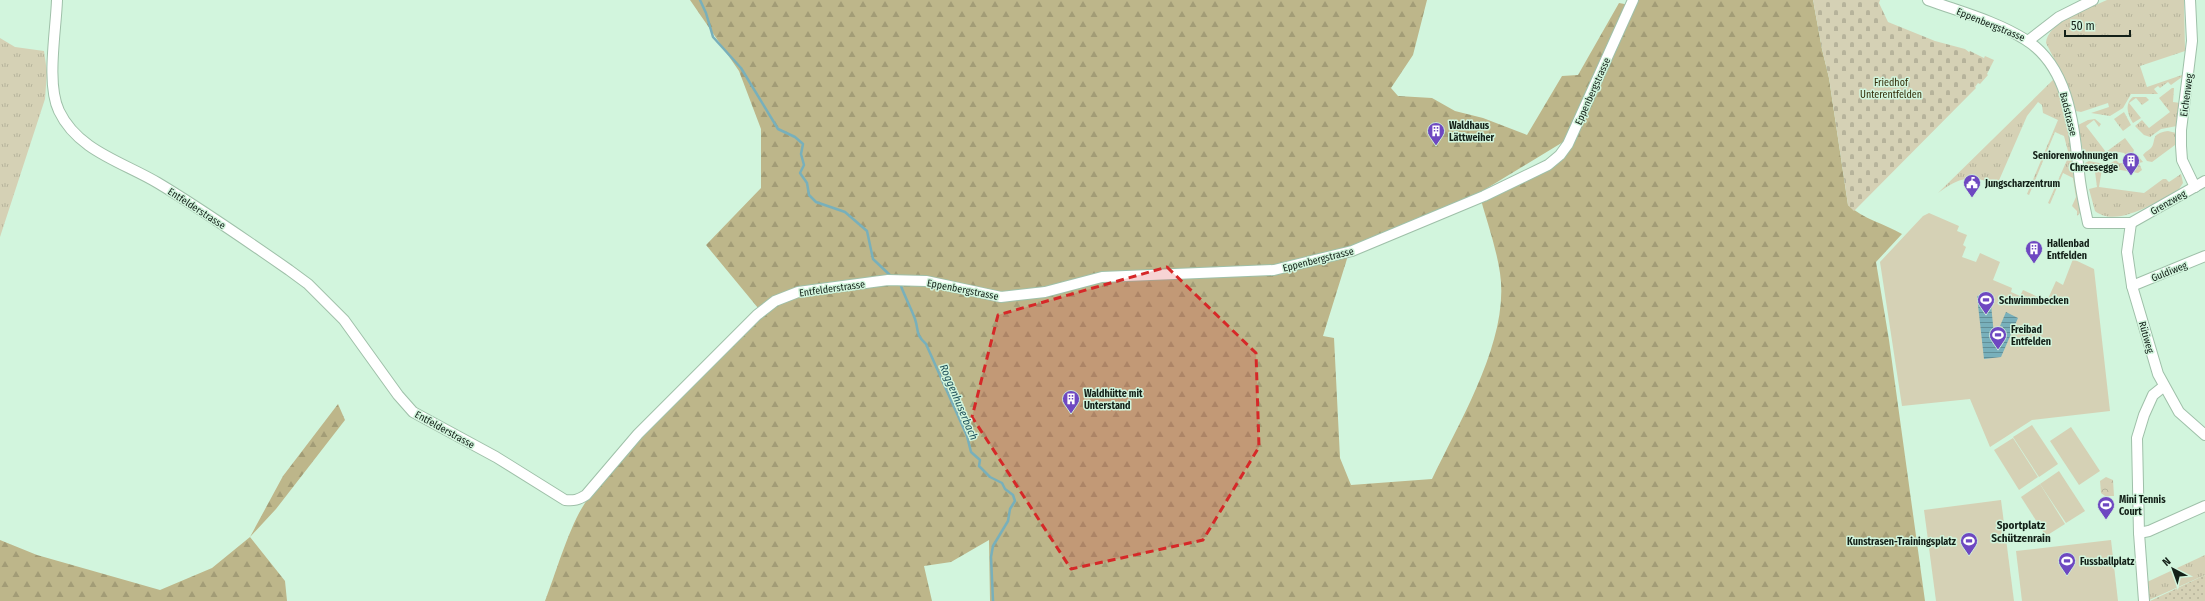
<svg xmlns="http://www.w3.org/2000/svg" width="2205" height="601" viewBox="0 0 2205 601" font-family="'Fira Sans Condensed',sans-serif">
	<defs>
		<pattern id="grass-tufts" width="24" height="20" patternUnits="userSpaceOnUse"><rect width="24" height="20" fill="#d5d1b5"/><path d="M3 7l-1-3M5 7V3M7 7l1-3M15 17l-1-3M17 17v-4M19 17l1-3" fill="none" stroke="#b6b39b"/></pattern>
		<pattern id="forest-firs" width="22" height="20" patternUnits="userSpaceOnUse"><rect width="22" height="20" fill="#bdb68a"/><path d="M5 1l3.5 6h-7zM16 11l3.5 6h-7z" fill="#a29c76"/></pattern>
		<pattern id="cemetery-stones" width="16" height="16" patternUnits="userSpaceOnUse"><rect width="16" height="16" fill="#d5d1b5"/><path d="M2 7V4a2 2 0 0 1 4 0v3zM10 15v-3a2 2 0 0 1 4 0v3z" fill="#b6b39b"/></pattern>
		<pattern id="park-crowns" width="20" height="18" patternUnits="userSpaceOnUse"><rect width="20" height="18" fill="#d5d1b5"/><path d="M2 6a3 3 0 1 1 6 0M12 15a3 3 0 1 1 6 0" fill="none" stroke="#b6b39b"/></pattern>
		<pattern id="garden-dots" width="8" height="8" patternUnits="userSpaceOnUse"><rect width="8" height="8" fill="#d5d1b5"/><path d="M2 2h.1M6 6h.1" fill="none" stroke="#b6b39b" stroke-width="1.8" stroke-linecap="round"/></pattern>
		<pattern id="water-rules" width="6" height="5" patternUnits="userSpaceOnUse"><rect width="6" height="5" fill="#78b0bb"/><path d="M0 2.5h6" fill="none" stroke="#618f97"/></pattern>
	</defs>
	<rect width="100%" height="100%" fill="#d2f5dd"/>
	<g fill="url(#grass-tufts)">
		<path d="M2107,0H2184L2185,51L2140,66L2147,87L2182,75V77L2171,85L2168,82L2160,88L2158,86L2154,89L2158,94H2131L2123,108L2110,116L2091,113L2109,107L2108,103L2081,112L2076,111L2069,88L2046,43C2047,22 2090,8 2107,0Z"/>
		<polygon points="0,38 15,47 44,51 47,72 45,99 0,237"/>
		<path d="M2054,79L2064,108L2074,159L2068,158L2069,155L2064,136L2055,132L2029,195L2027,194L2058,120L2043,113L2042,105L2038,102L2027,116L1997,185C1972,174 1959,177 1938,193Z"/>
		<polygon points="2172,88 2174,88 2173,102 2180,103 2177,126 2161,129 2150,137 2144,135 2135,126 2142,120 2149,128 2170,112 2159,98"/>
		<path d="M2133,97H2146L2149,100L2142,105L2136,98L2129,103L2141,118L2133,123C2128,115 2124,104 2133,97Z"/>
		<polygon points="2124,112 2131,125 2123,131 2114,119"/>
		<polygon points="2095,119 2101,124 2099,127 2094,120 2086,126 2106,152 2125,138 2134,150 2133,153 2127,156 2124,153 2119,152 2107,161 2084,157 2078,125 2088,120"/>
		<path d="M2168,131L2176,133L2175,145L2152,162L2147,161L2143,155C2146,151 2148,151 2151,148C2157,141 2149,134 2168,131Z"/>
		<polygon points="2135,156 2138,156 2143,162 2139,163 2142,170 2138,173 2109,168 2109,164 2116,160 2119,163 2122,163 2126,159"/>
		<polygon points="2067,160 2074,161 2081,212 2077,216 2077,211 2072,206 2076,197 2073,178 2063,173 2050,204 2048,203"/>
		<path d="M2089,161L2104,164L2105,168L2102,164L2099,165L2102,169L2099,187L2144,193L2163,179H2166L2169,182L2181,174L2183,183L2179,189C2160,200 2117,229 2095,211L2089,189L2097,187L2094,164L2085,165V163Z"/>
		<polygon points="2205,555 2205,575 2147,601 2147,582"/>
	</g>
	<g fill="url(#forest-firs)" fill-rule="evenodd">
		<path d="M690,0H1427L1413,55L1391,88L1398,96L1432,98L1455,111L1483,118L1527,135L1562,76L1578,75L1619,3L1630,5L1573,136L1484,190L1572,148L1635,0H1813L1822,49L1829,78L1848,205C1863,219 1885,224 1902,234L1876,262L1889,340L1925,601H990L989,540L951,562L924,566L932,601H545C556,573 569,527 585,503C635,432 704,377 763,314L706,245L761,188V129L739,71ZM1479,193C1486,219 1496,246 1500,273C1510,339 1460,420 1432,479L1351,485L1340,458L1334,338L1323,336L1351,246Z"/>
		<polygon points="338,404 345,420 276,509 250,537 285,581 287,601 0,601 0,540 37,555 160,590 212,568 250,537 283,476"/>
	</g>
	<polygon fill="url(#cemetery-stones)" points="1813,0 1880,0 1879,3 1888,22 1935,41 1965,49 1969,52 1970,51 1984,58 1985,56 1994,60 1987,74 1988,75 1980,84 1978,83 1975,87 1976,88 1854,211 1848,205 1829,78 1822,49"/>
	<polygon fill="url(#park-crowns)" points="2106,477 2113,480 2114,496 2105,496 2101,493 2100,481"/>
	<polygon fill="url(#garden-dots)" points="2205,575 2205,601 2150,601"/>
	<g fill="#d5d1b5">
		<polygon points="1929,213 1959,226 1957,231 1967,235 1963,245 1966,247 1962,257 1976,262 1980,253 2000,262 1993,280 2012,288 2011,292 2020,296 2023,290 2047,301 2056,281 2063,285 2073,259 2094,269 2110,411 2032,420 1990,447 1970,399 1902,406 1880,262 1923,216"/>
		<polygon points="2032,425 2058,464 2039,477 2013,437"/>
		<polygon points="2071,427 2100,471 2079,485 2050,441"/>
		<polygon points="2013,438 2038,477 2019,490 1994,450"/>
		<polygon points="2059,471 2085,511 2066,523 2040,484"/>
		<polygon points="2040,484 2065,524 2046,536 2021,497"/>
		<polygon points="2001,500 2014,601 1936,601 1924,510"/>
		<polygon points="2111,540 2118,601 2022,601 2016,551"/>
	</g>
	<polygon fill="url(#water-rules)" points="1990,294 1994,335 2000,334 2003,327 2000,326 2006,312 2018,318 2001,357 1984,359 1977,296"/>
	<g fill="none" stroke-linecap="round" stroke-linejoin="round">
		<g stroke="#78b0bb" stroke-width="2.5">
			<polyline points="700,0 706,13 713,37 741,68 778,129 795,137 803,144 801,154 804,165 800,173 807,183 809,195 816,202 845,212 867,231 873,259 892,277"/>
			<path d="M901,286C905,297 911,308 915,319C919,331 915,334 926,344L967,436L971,452L980,460L979,466L990,477L1002,483L1005,489L1013,495L1015,501L1010,509L1008,521L993,546L991,557L993,601"/>
		</g>
		<defs>
			<g id="minor">
				<path d="M57,0C56,31 46,84 59,111C78,151 123,162 158,183C203,210 246,240 289,270L308,284L344,320L398,395L413,412L496,457L565,500C574,501 578,500 586,495L638,434L757,315L775,301L798,292L888,280L926,281L1001,297L1045,292L1102,277L1274,270L1352,251L1484,196L1548,165L1560,155L1568,144L1633,0"/>
				<path d="M1928,0C1961,12 1996,21 2026,40C2072,69 2074,133 2080,181C2082,195 2085,209 2088,223H2131L2205,181"/>
				<polyline points="2190,0 2192,41 2181,130 2181,146 2182,160 2195,187"/>
				<polyline points="2028,41 2059,17 2093,0"/>
				<polyline points="2131,223 2127,252 2132,286 2158,374 2179,412 2205,435"/>
				<polyline points="2132,286 2205,256"/>
				<polyline points="2139,533 2149,531 2205,506"/>
				<polyline points="2144,601 2139,533 2137,438 2144,415 2153,395 2163,387"/>
			</g>
		</defs>
		<use href="#minor" stroke="#9fc0a9" stroke-width="12"/>
		<use href="#minor" stroke="#fff" stroke-width="10"/>
	</g>
	<path fill="#d62828" fill-opacity="0.2" stroke="#d62828" stroke-width="3" stroke-dasharray="8 5" stroke-linejoin="round" d="M1167,267L1256,353L1259,447L1203,540L1071,569L972,417L998,315Z"/>
	<defs>
		<symbol id="building-pin" viewBox="-11 -11 22 30"><path d="M0 17L-7.5 6A9.5 9.5 0 1 1 7.5 6Z" fill="#6e48c1" stroke="#d2f5dd"/><path d="M-4-6H4V6H1V3H-1V6H-4ZM-2.5-4.3h1.7v1.8h-1.7ZM.8-4.3h1.7v1.8H.8ZM-2.5-1h1.7V.8h-1.7ZM.8-1h1.7V.8H.8Z" fill="#fff"/></symbol>
		<symbol id="civic-pin" viewBox="-11 -11 22 30"><path d="M0 17L-7.5 6A9.5 9.5 0 1 1 7.5 6Z" fill="#6e48c1" stroke="#d2f5dd"/><path d="M-.6-6.5H3V-4.5H.6V-3L4-1V1h2V6H-6V1h2V-1L-.6-3ZM-1.2 2.5V6h2.4V2.5Z" fill="#fff"/></symbol>
		<symbol id="stadium-pin" viewBox="-11 -11 22 30"><path d="M0 17L-7.5 6A9.5 9.5 0 1 1 7.5 6Z" fill="#6e48c1" stroke="#d2f5dd"/><path d="M0-5a6.5 5 0 1 0 0 10a6.5 5 0 1 0 0-10ZM-3.5-1.8h7v3.6h-7Z" fill="#fff"/></symbol>
	</defs>
	<g fill-rule="evenodd">
		<use href="#building-pin" x="1426" y="121" width="20" height="27"/>
		<use href="#building-pin" x="2121" y="151" width="20" height="27"/>
		<use href="#civic-pin" x="1962" y="173" width="20" height="27"/>
		<use href="#building-pin" x="2024" y="239" width="20" height="27"/>
		<use href="#stadium-pin" x="1976" y="290" width="20" height="27"/>
		<use href="#stadium-pin" x="1988" y="325" width="20" height="27"/>
		<use href="#building-pin" x="1061" y="389" width="20" height="27"/>
		<use href="#stadium-pin" x="2096" y="495" width="20" height="27"/>
		<use href="#stadium-pin" x="1959" y="531" width="20" height="27"/>
		<use href="#stadium-pin" x="2057" y="551" width="20" height="27"/>
	</g>
	<g text-anchor="middle" stroke-width="3" stroke-linejoin="round" paint-order="stroke">
		<g font-size="10" fill="#132018" stroke="#d2f5dd">
			<text transform="translate(1991 24) rotate(22)" y="4">Eppenbergstrasse</text>
			<text transform="translate(1592 91) rotate(-66)" y="4">Eppenbergstrasse</text>
			<text transform="translate(2186 95) rotate(-82)" y="4">Eichenweg</text>
			<text transform="translate(2069 114) rotate(76)" y="4">Badstrasse</text>
			<text transform="translate(2168 202) rotate(-30)" y="4">Grenzweg</text>
			<text transform="translate(197 208) rotate(33)" y="4">Entfelderstrasse</text>
			<text transform="translate(1318 259) rotate(-14)" y="4">Eppenbergstrasse</text>
			<text transform="translate(2169 271) rotate(-22)" y="4">Guldiweg</text>
			<text transform="translate(832 288) rotate(-8)" y="4">Entfelderstrasse</text>
			<text transform="translate(963 289) rotate(11)" y="4">Eppenbergstrasse</text>
			<text transform="translate(2147 337) rotate(74)" y="4">Rütiweg</text>
			<text transform="translate(445 429) rotate(29)" y="4">Entfelderstrasse</text>
		</g>
		<g font-size="10" fill="#332d08" stroke="#d2f5dd">
			<text x="1891" y="86">Friedhof<tspan x="1891" dy="12">Unterentfelden</tspan></text>
		</g>
		<g font-size="10" font-weight="bold" fill="#132018" stroke="#d2f5dd" text-anchor="start">
			<text x="1449" y="129">Waldhaus<tspan x="1449" dy="12">Lättweiher</tspan></text>
			<text x="2118" y="159" text-anchor="end">Seniorenwohnungen<tspan x="2118" dy="12">Chreesegge</tspan></text>
			<text x="1985" y="187">Jungscharzentrum</text>
			<text x="2047" y="247">Hallenbad<tspan x="2047" dy="12">Entfelden</tspan></text>
			<text x="1999" y="304">Schwimmbecken</text>
			<text x="2011" y="333">Freibad<tspan x="2011" dy="12">Entfelden</tspan></text>
			<text x="1084" y="397">Waldhütte mit<tspan x="1084" dy="12">Unterstand</tspan></text>
			<text x="2119" y="503">Mini Tennis<tspan x="2119" dy="12">Court</tspan></text>
			<text x="1956" y="545" text-anchor="end">Kunstrasen-Trainingsplatz</text>
			<text x="2080" y="565">Fussballplatz</text>
		</g>
		<g font-size="11" font-style="italic" fill="#1e5059" stroke="#d2f5dd">
			<text transform="translate(959 402) rotate(67)" y="4">Roggenhuserbach</text>
		</g>
		<g font-size="11" font-weight="bold" fill="#132018" stroke="#d2f5dd">
			<text x="2021" y="529">Sportplatz<tspan x="2021" dy="13">Schützenrain</tspan></text>
		</g>
	</g>
	<g transform="translate(2173 569) rotate(319)" stroke="#d2f5dd" stroke-width="3" paint-order="stroke">
	<path d="M0-3L7 15L0 10L-7 15Z" fill="#132018"/>
	<text y="-6" font-size="11" font-weight="bold" text-anchor="middle" fill="#132018">N</text>
	</g>
	<path d="M2065 30v6h65v-6" fill="none" stroke="#132018" stroke-width="2"/>
	<text x="2071" y="30" font-size="12" fill="#132018" stroke="#d2f5dd" stroke-width="3" paint-order="stroke">50 m</text>
</svg>
